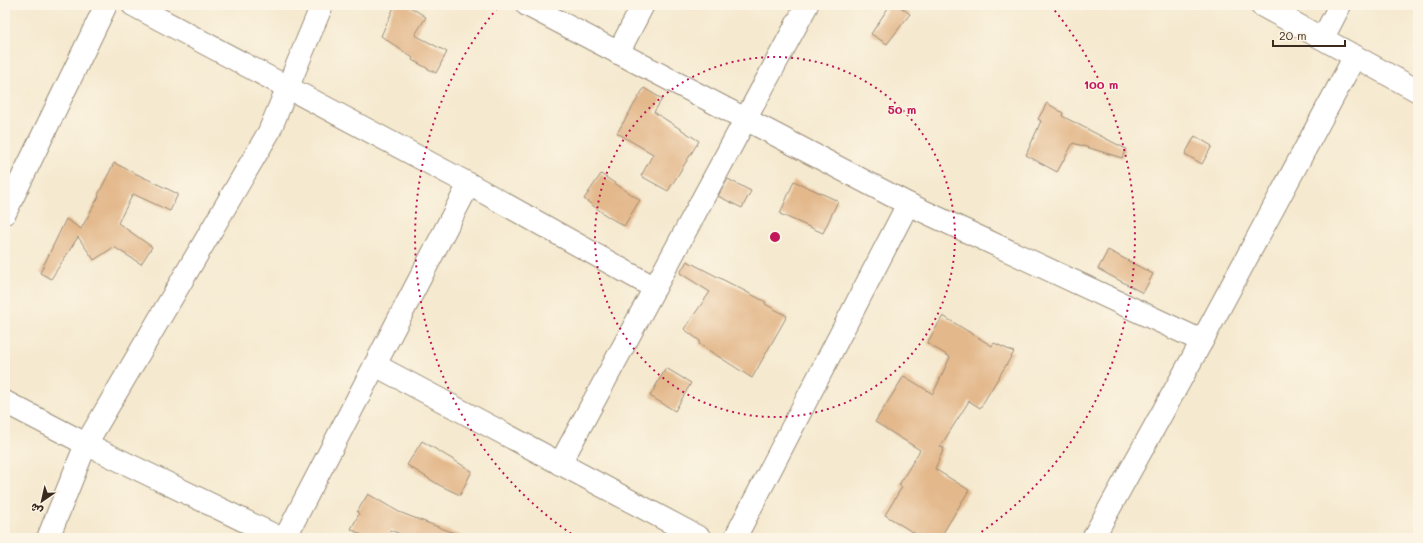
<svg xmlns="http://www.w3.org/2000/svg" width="1423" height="543" viewBox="0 0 1423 543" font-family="Mali,'Playpen Sans Arabic',sans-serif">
	<rect width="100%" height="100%" fill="#fcf5e5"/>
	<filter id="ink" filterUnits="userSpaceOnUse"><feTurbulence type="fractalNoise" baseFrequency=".025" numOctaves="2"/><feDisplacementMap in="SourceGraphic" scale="8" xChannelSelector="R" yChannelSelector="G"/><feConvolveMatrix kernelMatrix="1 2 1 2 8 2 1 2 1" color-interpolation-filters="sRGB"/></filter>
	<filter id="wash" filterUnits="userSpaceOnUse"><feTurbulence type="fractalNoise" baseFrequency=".012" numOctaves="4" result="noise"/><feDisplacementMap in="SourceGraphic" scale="16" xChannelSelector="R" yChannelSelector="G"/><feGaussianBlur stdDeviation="0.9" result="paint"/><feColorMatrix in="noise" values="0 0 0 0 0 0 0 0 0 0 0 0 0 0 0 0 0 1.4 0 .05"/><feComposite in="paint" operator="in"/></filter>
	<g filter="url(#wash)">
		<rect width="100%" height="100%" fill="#f5e9cf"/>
		<g id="blocks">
			<g fill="#e3b88b">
				<polygon points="395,5 407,5 426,17 415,35 447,52 436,73 412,60 413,58 381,36"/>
				<polygon points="890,5 898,5 910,14 887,44 871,34"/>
				<polygon points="644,88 662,99 654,112 699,141 668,191 641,176 653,154 617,133"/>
				<polygon points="1047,103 1063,113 1062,116 1126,149 1122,158 1073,143 1057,172 1026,155 1041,121 1038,119"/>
				<polygon points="1195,136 1212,146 1202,164 1185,154"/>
				<polygon points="114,163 178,194 170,211 133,194 118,223 152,247 141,264 114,247 94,260 78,237 51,279 40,273 66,219 81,229 99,196 98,195"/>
				<polygon points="601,174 640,200 624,226 607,216 584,199"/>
				<polygon points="728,179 751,191 742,208 718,196"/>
				<polygon points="794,181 838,201 823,233 780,214"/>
				<polygon points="1108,250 1153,274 1143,293 1098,269"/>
				<polygon points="687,261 766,302 765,304 787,316 752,378 699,344 700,341 684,329 710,292 680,273"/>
				<polygon points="943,316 992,346 994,343 1014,352 980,408 969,401 940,447 944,448 935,469 969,490 940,538 922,538 885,515 902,487 899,485 920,450 875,422 904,376 933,394 950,357 927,343"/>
				<polygon points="666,368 691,383 675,411 650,396"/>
				<polygon points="422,441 472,471 460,495 439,485 407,465"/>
				<polygon points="368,494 399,512 462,536 462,538 411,538 390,530 385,538 367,538 351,529 359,514 357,512"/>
			</g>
		</g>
	</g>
	<g filter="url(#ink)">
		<use href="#blocks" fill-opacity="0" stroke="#988a76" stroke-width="1"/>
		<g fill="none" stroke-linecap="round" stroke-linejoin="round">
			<defs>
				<g id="minor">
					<polyline points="133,5 469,184 655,288"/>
					<polyline points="527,5 908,204 1202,341"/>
					<polyline points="1323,38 1340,5"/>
					<polyline points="618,53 643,5"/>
					<polyline points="5,213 106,5"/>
					<polyline points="375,365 700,538"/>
					<polyline points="5,402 86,444 280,538"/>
					<polyline points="560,464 807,5"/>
					<polyline points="48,538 86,444 269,132 322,5"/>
					<polyline points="285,538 469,184"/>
					<polyline points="735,538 908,204"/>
				</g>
				<polyline id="tertiary" points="1093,538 1202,341 1355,56"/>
				<polyline id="secondary" points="1261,5 1418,91"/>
			</defs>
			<use href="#minor" stroke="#988a76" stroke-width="24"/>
			<use href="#tertiary" stroke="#988a76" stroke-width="24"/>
			<use href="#secondary" stroke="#988a76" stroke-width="24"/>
			<use href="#minor" stroke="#fff" stroke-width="22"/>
			<use href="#tertiary" stroke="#fff" stroke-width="22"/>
			<use href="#secondary" stroke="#fff" stroke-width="22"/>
		</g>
	</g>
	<g fill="none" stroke="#c2185b" stroke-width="2" stroke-dasharray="2 4">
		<circle cx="775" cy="237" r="180"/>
		<path d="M576 537A360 360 0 0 1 499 6M1051 6A360 360 0 0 1 974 537"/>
	</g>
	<circle cx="775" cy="237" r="6" fill="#c2185b" stroke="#fcf5e5" stroke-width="2"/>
	<g font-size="12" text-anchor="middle" font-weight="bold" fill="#c2185b" stroke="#fcf5e5" stroke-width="3" stroke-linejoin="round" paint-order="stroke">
		<text x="1101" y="89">100 m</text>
		<text x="902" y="114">50 m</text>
	</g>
	<rect width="1423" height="543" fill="none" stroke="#fcf5e5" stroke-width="20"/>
	<g transform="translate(42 501) rotate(214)" stroke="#fcf5e5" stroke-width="3" paint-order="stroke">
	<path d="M0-3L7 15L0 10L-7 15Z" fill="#3b2a1e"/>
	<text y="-6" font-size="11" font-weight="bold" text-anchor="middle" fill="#3b2a1e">ش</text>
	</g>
	<path d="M1273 40v6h72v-6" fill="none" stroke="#3b2a1e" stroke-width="2"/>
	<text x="1279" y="40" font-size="12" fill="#3b2a1e" stroke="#fcf5e5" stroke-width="3" paint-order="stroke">20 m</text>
</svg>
